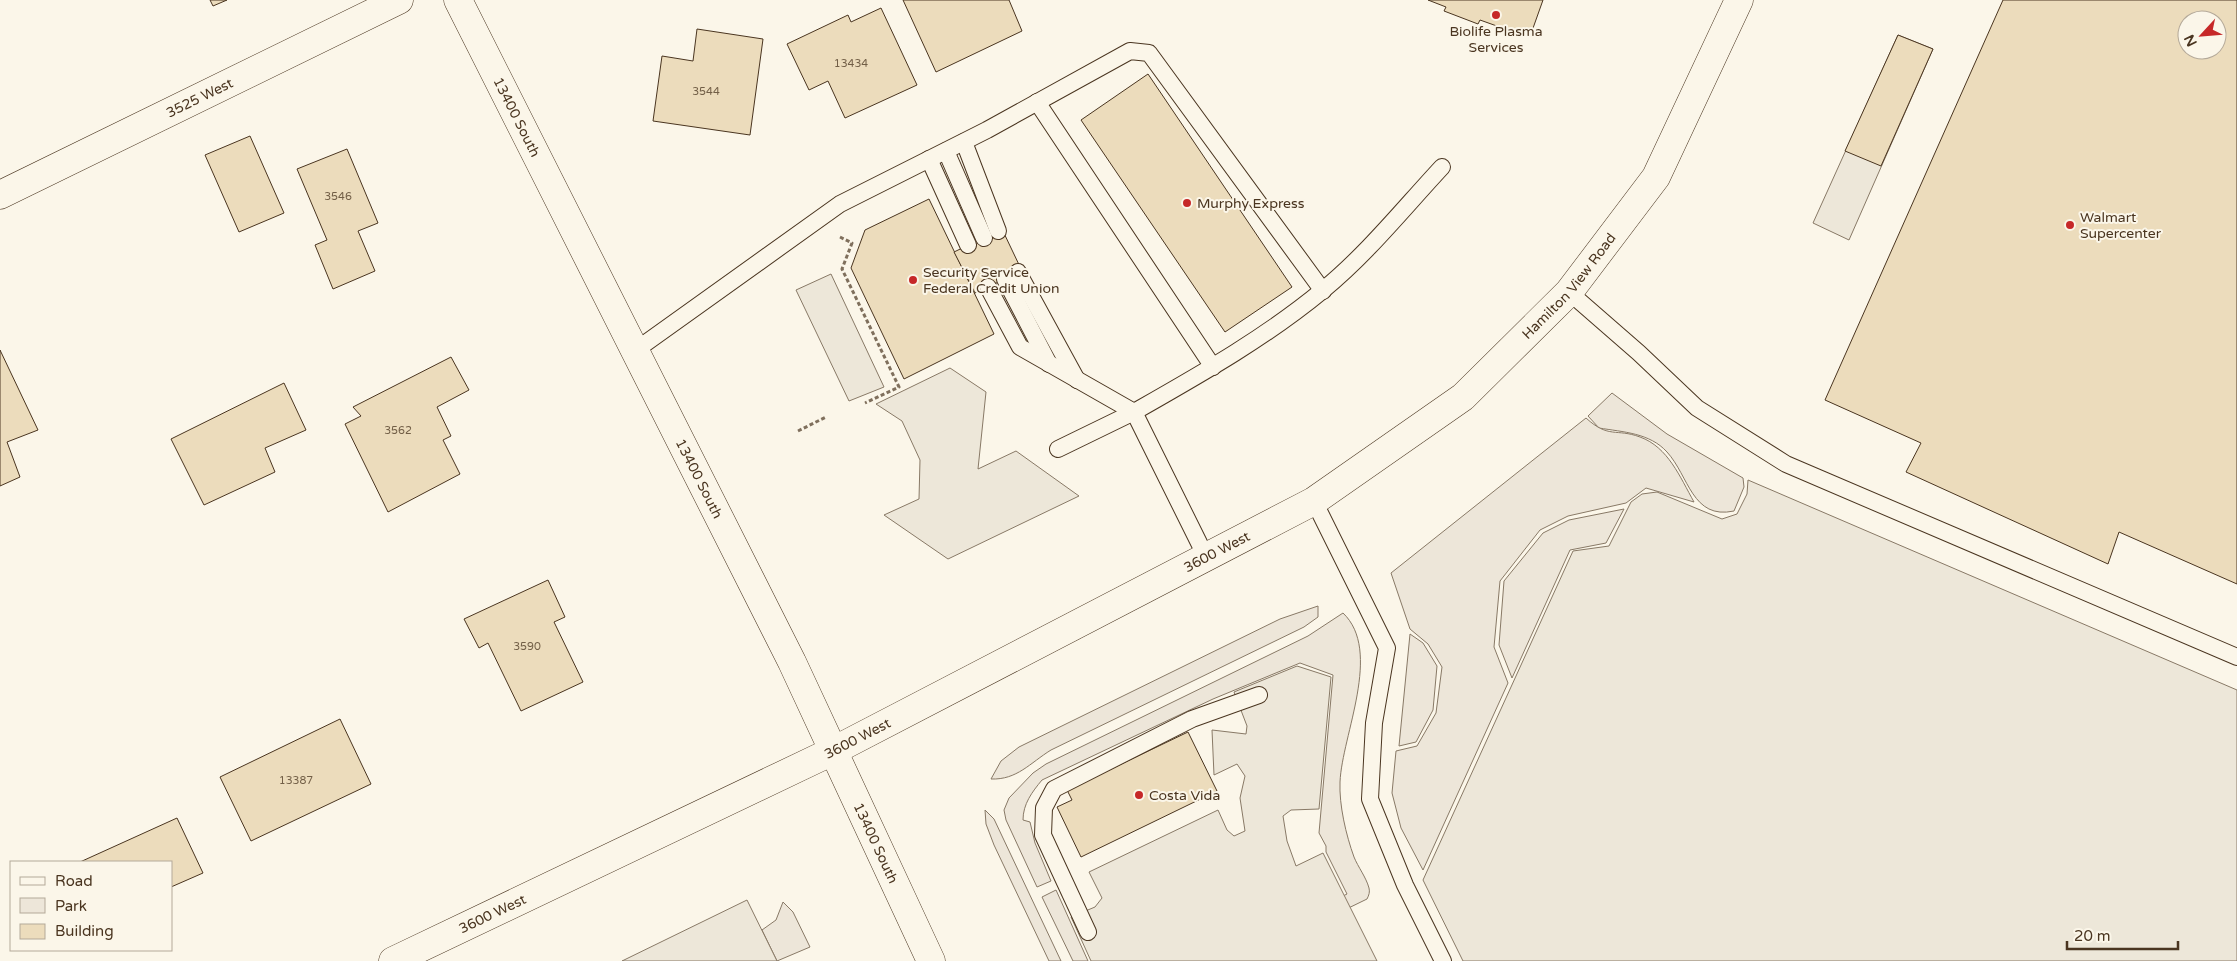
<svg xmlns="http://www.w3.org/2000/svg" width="2237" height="961" viewBox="0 0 2237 961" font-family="'Varela Round',sans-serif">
	<rect width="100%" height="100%" fill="#fbf6e9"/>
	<g fill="#ede6d9" stroke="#887966">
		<path d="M1612,393L1667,434L1743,478L1744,487L1734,511C1692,520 1689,476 1667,452C1650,433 1623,432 1599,428L1588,416Z"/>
		<path d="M1586,418C1609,439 1616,428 1640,437C1668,447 1680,477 1694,502L1646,488L1626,503L1568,516L1540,530L1500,581L1494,647L1508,683L1423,870L1401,828L1392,793L1396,751L1417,746L1436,713L1442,667L1428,644L1410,629L1391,573Z"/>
		<polygon points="1624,509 1606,543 1570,550 1512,678 1499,645 1504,581 1543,533 1569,520"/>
		<path d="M1318,606V617L1304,627L1051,750C1030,763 1017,780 991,779L1001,761L1019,747L1280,619Z"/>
		<path d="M1343,613C1383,651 1342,735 1340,782C1339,805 1346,835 1354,857C1358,867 1366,877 1369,888C1370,892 1369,895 1367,899L1328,918L1323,906L1347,894L1326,852V846L1319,833L1333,675L1300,663L1213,699L1042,780C1032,792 1023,804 1023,820L1030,822L1035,843L1051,881L1037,887L1006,820L1004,810L1009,798L1033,773L1046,764L1308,636Z"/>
		<polygon points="1410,634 1423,643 1437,666 1433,710 1416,742 1399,746"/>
		<polygon points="985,810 994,819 1061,961 1049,961 994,845 986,824"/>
		<polygon points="1056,890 1088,961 1073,961 1042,897"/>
		<polygon points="783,902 793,912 810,947 777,961 762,930 776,920"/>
	</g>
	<g fill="#ede7d9" stroke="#887966">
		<polygon points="1898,35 1933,49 1849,240 1813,223"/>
		<polygon points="831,274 884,387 849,401 796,290"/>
		<polygon points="950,368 986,392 978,469 1016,451 1079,496 948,559 884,515 919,499 920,460 902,421 876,404"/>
		<polygon points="1748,480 2237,690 2237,961 1463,961 1423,880 1573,551 1609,546 1631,502 1642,494 1657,492 1722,519 1737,514 1747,494"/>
		<polygon points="1297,666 1331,677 1319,809 1291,810 1283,816 1287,841 1296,866 1323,853 1377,961 1091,961 1071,917 1095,907 1102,898 1089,872 1218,810 1227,830 1234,836 1245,831 1240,798 1245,776 1237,764 1214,775 1212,730 1246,734 1247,726 1234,692"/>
		<polygon points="747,900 777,961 622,961"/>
	</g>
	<g fill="#ecdcbc" stroke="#4a3520" fill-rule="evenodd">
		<polygon points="210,0 227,0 213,6"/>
		<polygon points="903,0 1009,0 1022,31 936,72"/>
		<polygon points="1428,0 1543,0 1532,31 1525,28 1522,35 1480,20 1478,24 1444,11 1446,7"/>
		<path d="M2003,0H2237V584L2119,532L2108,564L1906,472L1921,443L1825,400ZM2187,20H2217V50H2187Z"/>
		<polygon points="881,8 917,85 845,118 828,81 809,90 787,44 848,15 851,22"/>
		<polygon points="697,29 763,39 750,135 653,121 662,56 693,61"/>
		<polygon points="1898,35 1933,49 1881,166 1845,151"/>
		<polygon points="1148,74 1292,287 1225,332 1081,120"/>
		<polygon points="250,136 284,213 239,232 205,155"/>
		<polygon points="347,149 378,223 358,231 375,271 333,289 315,245 327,240 297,169"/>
		<polygon points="929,199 994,334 904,379 851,268 865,230"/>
		<polygon points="1002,229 1022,271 975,293 954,252"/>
		<polygon points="0,350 38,430 7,442 20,477 0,486"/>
		<polygon points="451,357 469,390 437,407 451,436 443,440 460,474 388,512 345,424 361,416 353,407"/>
		<polygon points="284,383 306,430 265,448 275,472 204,505 171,439"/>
		<polygon points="548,580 565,617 554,622 583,682 521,711 488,643 479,648 464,619"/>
		<polygon points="340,719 371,784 251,841 220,777"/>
		<polygon points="1188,732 1217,791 1081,857 1057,807 1072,800 1067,790"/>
		<polygon points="177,818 203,873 171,887 171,862 80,862"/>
	</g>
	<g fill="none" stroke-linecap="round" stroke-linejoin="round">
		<defs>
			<g id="lane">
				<polyline points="1037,102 1213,367"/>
				<polyline points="964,142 998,231"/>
				<polyline points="946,151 984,238"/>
				<polyline points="929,159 968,245"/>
				<polyline points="1018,272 1077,380"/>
				<polyline points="1005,279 1049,364"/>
				<path d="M988,287L1020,347L1134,412C1199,375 1265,338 1323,290C1367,254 1403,209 1442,167"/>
				<polyline points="1569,292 1639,353 1697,408 1786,464 2237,657"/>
				<polyline points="636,350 840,204 987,130 1130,51 1149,53 1323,291"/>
				<polyline points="1058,449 1134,412 1206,557"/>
				<polyline points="1314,501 1387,648 1374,723 1370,799 1405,885 1443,961"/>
				<polyline points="1088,932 1043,835 1044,808 1054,789 1192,719 1259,695"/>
			</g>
			<g id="street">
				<path id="s1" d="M0,195L399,0"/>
			</g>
			<g id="secondary">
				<path id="s2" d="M458,0L792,662L931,961"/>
				<path id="s3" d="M393,961L833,751L1314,501L1463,397L1569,292L1656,177L1739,0"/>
			</g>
		</defs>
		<use href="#lane" stroke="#4a3520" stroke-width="18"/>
		<use href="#street" stroke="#4a3520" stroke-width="29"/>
		<use href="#secondary" stroke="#4a3520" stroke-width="29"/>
		<g stroke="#7f6f5c" stroke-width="3" stroke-dasharray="4 2.5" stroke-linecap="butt">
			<polyline points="840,237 852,243 842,269 899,387 865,403"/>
			<polyline points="798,431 826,417"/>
		</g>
		<use href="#lane" stroke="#fbf6e9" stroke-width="16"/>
		<use href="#street" stroke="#fbf6e9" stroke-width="28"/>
		<use href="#secondary" stroke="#fbf6e9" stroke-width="28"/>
	</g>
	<g fill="#c62828" stroke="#fbf6e9" stroke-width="2">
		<circle cx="1496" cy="15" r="5"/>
		<circle cx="1187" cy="203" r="5"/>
		<circle cx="2070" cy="225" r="5"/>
		<circle cx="913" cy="280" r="5"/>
		<circle cx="1139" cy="795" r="5"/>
	</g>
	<g text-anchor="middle" stroke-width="4" stroke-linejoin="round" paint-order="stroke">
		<g font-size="11" fill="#725f47">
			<text x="851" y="67">13434</text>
			<text x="706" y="95">3544</text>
			<text x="338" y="200">3546</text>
			<text x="398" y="434">3562</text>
			<text x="527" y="650">3590</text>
			<text x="296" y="784">13387</text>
		</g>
		<g font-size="14" fill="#4a3520" stroke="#fbf6e9" text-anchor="start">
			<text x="1496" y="36" text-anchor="middle">Biolife Plasma<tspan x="1496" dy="16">Services</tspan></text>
			<text x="1197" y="208">Murphy Express</text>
			<text x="2080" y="222">Walmart<tspan x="2080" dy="16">Supercenter</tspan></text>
			<text x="923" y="277">Security Service<tspan x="923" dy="16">Federal Credit Union</tspan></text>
			<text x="1149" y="800">Costa Vida</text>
		</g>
		<g font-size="14" fill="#4a3520" stroke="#fbf6e9">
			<text dy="5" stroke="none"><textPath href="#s1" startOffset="222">3525 West</textPath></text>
			<text dy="5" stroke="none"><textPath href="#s2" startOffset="131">13400 South</textPath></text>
			<text dy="5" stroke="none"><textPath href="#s3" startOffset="1365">Hamilton View Road</textPath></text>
			<text dy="5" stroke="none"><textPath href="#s2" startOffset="536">13400 South</textPath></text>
			<text dy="5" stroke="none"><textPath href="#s3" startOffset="920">3600 West</textPath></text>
			<text dy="5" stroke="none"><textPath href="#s3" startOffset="515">3600 West</textPath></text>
			<text dy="5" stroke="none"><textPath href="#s2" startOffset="941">13400 South</textPath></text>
			<text dy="5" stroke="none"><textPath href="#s3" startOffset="110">3600 West</textPath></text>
		</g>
	</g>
	<rect x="10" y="861" width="162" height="90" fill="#fbf6e9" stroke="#b4a999"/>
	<rect x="20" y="877" width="25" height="8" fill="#fbf6e9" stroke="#b4a999"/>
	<text x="55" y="886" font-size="15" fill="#4a3520">Road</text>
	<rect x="20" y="898" width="25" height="15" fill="#ede6d9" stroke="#b4a999"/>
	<text x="55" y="911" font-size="15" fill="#4a3520">Park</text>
	<rect x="20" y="924" width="25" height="15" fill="#ecdcbc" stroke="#b4a999"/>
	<text x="55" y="936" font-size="15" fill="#4a3520">Building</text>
	<g transform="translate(2202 35) rotate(244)"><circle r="24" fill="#fbf6e9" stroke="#b4a999"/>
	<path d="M0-4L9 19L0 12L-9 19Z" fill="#c62828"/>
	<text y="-8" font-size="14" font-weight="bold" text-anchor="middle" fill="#4a3520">N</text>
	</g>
	<path d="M2067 941v8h111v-8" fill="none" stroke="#4a3520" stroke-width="2.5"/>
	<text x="2074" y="941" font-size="15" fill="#4a3520" stroke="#fbf6e9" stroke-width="4" paint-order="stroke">20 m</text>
</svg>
